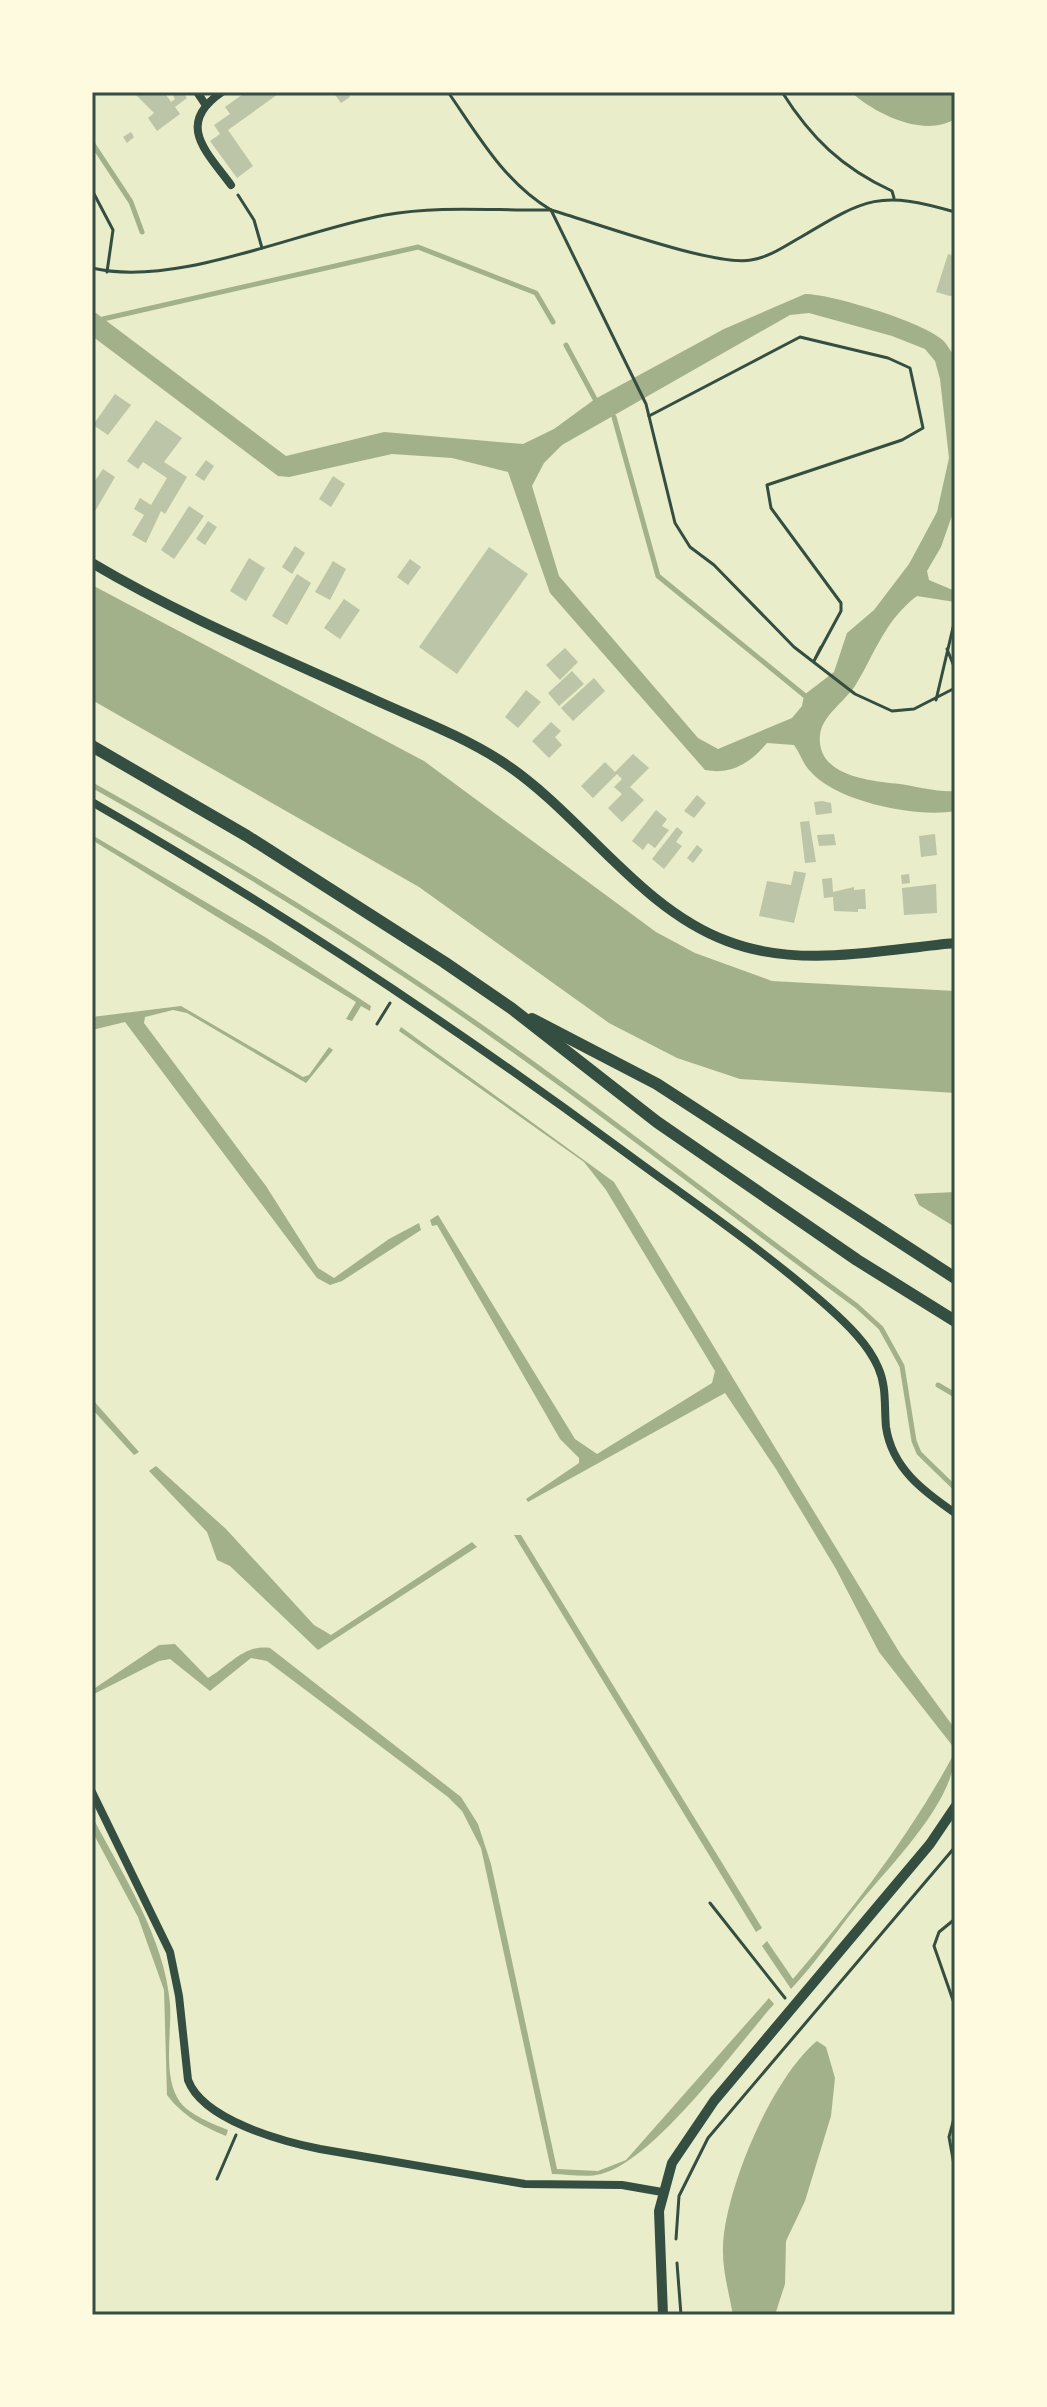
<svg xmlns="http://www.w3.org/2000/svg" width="1047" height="2407" viewBox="0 0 1047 2407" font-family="Manrope,sans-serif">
	<rect width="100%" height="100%" fill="#e9edc9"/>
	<g fill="#a3b18a" fill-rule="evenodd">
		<path d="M851,92H955V119C924,138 875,114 851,92Z"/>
		<path d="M805,294C831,294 919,321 940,338C946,342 951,351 955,358V507L941,547L927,571L929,580L955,591V602L917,596C885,620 875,653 855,686C844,702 822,716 820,735C816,777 872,781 900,784C919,787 936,792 955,791V811C917,818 836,802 810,771C803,764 800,753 794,745L767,743C750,763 732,775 705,770L550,593L508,472L452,458L392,454L289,477L278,476L92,336V310L286,456L384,432L523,444L554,429L595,399L724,329ZM809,313L892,336L925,349L935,361L940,379L949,458L937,512L909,564L874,610L847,633L834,672L804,695L802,706L792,718L718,749L698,738L559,576L532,486L544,463L562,445L790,315Z"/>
		<polygon points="92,585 424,761 656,932 695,953 772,981 955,991 955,1093 740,1079 677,1058 609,1023 419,887 92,700"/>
		<polygon points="92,835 265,937 371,1006 370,1011 361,1006 352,1021 346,1019 356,1002 92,840"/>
		<polygon points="181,1006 303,1077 309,1075 329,1047 333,1050 306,1083 187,1013 173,1010 145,1017 144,1023 266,1186 318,1268 334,1278 389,1239 419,1223 421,1230 342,1281 330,1285 317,1278 125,1022 92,1030 92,1017"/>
		<polygon points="401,1027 614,1182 901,1655 955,1729 955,1749 879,1652 836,1569 776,1469 725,1393 528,1502 526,1499 579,1463 579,1458 560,1439 437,1225 432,1226 430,1220 438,1215 575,1439 597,1454 712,1383 715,1371 606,1190 584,1162 399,1031"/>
		<polygon points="955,1192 955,1227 919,1205 914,1194"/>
		<polygon points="92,1399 139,1452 134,1455 92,1409"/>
		<polygon points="156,1466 226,1529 314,1625 331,1635 472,1542 477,1547 318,1650 230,1566 217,1560 207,1532 149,1471"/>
		<polygon points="514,1535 521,1535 762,1928 756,1932"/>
		<path d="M175,1644L208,1678C229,1666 244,1644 270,1648L461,1797L478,1824L491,1864L557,2169L598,2171L626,2160L769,1998L774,2004C736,2047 654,2161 601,2174C587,2178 567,2174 552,2174L481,1848L462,1811L448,1797L267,1661L251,1658L210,1691L170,1659L159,1661L92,1695V1690L159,1645Z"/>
		<path d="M955,1752C955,1803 888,1867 857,1906C834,1934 816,1963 791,1989L762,1946L767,1941L793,1979C854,1908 911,1834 955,1752Z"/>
		<path d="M92,1816C122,1874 165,1938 170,2004C172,2033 162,2077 180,2102C190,2115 213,2124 228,2130L226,2136C202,2126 183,2116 167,2095L164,1990L138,1917L92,1831Z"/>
		<path d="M817,2041L826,2047L835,2078L831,2116L805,2201L786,2241L785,2284L775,2315H733C729,2293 722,2269 723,2247C725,2189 772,2078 817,2041Z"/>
	</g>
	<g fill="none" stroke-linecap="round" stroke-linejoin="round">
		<g stroke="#a3b18a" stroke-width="5">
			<polyline points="92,143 131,202 142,232"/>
			<polyline points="103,319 418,247 536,293 553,322"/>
			<polyline points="566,345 595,399"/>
			<polyline points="614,417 658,576 804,695"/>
			<path d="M92,785C199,845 305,908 408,977C562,1079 707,1196 857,1306L881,1328L902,1366L914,1441L919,1453L955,1488"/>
			<polyline points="938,1385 955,1395"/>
		</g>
	</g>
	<g fill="#bcc5a7">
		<polygon points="133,92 164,92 171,102 175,99 172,94 175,92 182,92 187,98 175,107 180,114 157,131 148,118 154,113"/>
		<polygon points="246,92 281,92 228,130 253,166 237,178 210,141 220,134 214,125 230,114 225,107"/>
		<polygon points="333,92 347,92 350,97 341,103"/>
		<polygon points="131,132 134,137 127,143 123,137"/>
		<polygon points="948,254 955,256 955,295 950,296 936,292"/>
		<polygon points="115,394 131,405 108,435 93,425"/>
		<polygon points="156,420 182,438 164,462 187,477 165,514 161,511 146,543 132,535 144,515 134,509 140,498 151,505 167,478 143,462 138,469 127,461"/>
		<polygon points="206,460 214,466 204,481 195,475"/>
		<polygon points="103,469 115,477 94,513 92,485"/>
		<polygon points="333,476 345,484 331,507 319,499"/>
		<polygon points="189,506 204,516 174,559 161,550"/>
		<polygon points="208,521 217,527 205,545 196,539"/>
		<polygon points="295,546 305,553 292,574 282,567"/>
		<polygon points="489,547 528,574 457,674 419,647"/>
		<polygon points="249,558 265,568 246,601 230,591"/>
		<polygon points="410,559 421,567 408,585 397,577"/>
		<polygon points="333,561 346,569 330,600 315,592"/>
		<polygon points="297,574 311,583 287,625 272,616"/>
		<polygon points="344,599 360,610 340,639 324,628"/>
		<polygon points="565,648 578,662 560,680 546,665"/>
		<polygon points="572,671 584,684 559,706 548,693"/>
		<polygon points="594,678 605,691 573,721 561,708"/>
		<polygon points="526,690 541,702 518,728 505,717"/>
		<polygon points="551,722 561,731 555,737 562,745 549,758 532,741"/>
		<polygon points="633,754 649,768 630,787 644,800 622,822 608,808 622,794 614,787 622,779 617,774 593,798 581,786 605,762 615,772"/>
		<polygon points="697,795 706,803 694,818 684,811"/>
		<polygon points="822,801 831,803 832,813 816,815 814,802"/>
		<polygon points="656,810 667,819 662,826 669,830 655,848 648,843 643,850 632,841"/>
		<polygon points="808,814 816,862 805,863 800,822 809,821"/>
		<polygon points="677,827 683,832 676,842 682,846 664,869 652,859"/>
		<polygon points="834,834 836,845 819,846 817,835"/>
		<polygon points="935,834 937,855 921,857 919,836"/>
		<polygon points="697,845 703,850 693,863 687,858"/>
		<polygon points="794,871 806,873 794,923 759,916 767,881 791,885"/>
		<polygon points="909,874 910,883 902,884 901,875"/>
		<polygon points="832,878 833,892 854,887 854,890 865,889 866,909 858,909 858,912 834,911 833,897 824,898 822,879"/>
		<polygon points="936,884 937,913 904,915 902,888"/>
	</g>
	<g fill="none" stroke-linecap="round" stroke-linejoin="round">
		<g stroke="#344e41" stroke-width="3">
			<path d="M448,92C478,135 504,182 551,210C593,222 715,267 751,260C770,257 785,246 801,237C866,198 880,190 955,212"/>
			<path d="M782,92C811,138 842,168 892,191L894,198"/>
			<polyline points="92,190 113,230 107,272"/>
			<polyline points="238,195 254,220 262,248"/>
			<polyline points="551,210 646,404 675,523 690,547 714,565 794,647 855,694 892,711 914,709 955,688"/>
			<path d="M92,268C177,288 298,231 385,215C440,205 495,211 551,210"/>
			<polyline points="649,416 800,337 888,358 910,368 923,428 902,440 767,485 771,508 841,603 841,611 814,661 821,647"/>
			<polyline points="947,649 955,669"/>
			<polyline points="936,700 955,619"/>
			<polyline points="377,1024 390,1003"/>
			<polyline points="710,1903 785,1998"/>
			<polyline points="955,1919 939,1932 934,1946 955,2006"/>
			<polyline points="955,2115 949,2137 955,2170"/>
			<polyline points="217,2179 236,2135"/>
			<polyline points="676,2239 679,2196 708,2138 955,1847"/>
			<polyline points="677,2263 681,2315"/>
		</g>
		<g stroke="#344e41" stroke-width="8">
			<polyline points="197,92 205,104"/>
			<path d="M222,92C175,124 206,151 231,185"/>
			<path d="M92,802C276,908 451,1024 622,1150C691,1201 764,1250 828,1307C847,1324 868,1344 878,1367C887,1387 884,1406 886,1427C892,1468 923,1491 955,1513"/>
			<path d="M92,1792L170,1952L179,1996L188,2080C203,2120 281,2141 320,2149L525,2184L622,2185L662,2192"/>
		</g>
		<g stroke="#344e41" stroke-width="10">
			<path d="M92,563C183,617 279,656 375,700C417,719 462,736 501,761C580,812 638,908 727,941C799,969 880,950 955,943"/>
			<polyline points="663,2315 659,2211 672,2163 714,2101 930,1844 955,1807"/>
		</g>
		<g stroke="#344e41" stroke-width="12">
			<polyline points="92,746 247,836 444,962 511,1008 657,1122 857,1260 955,1321"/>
			<polyline points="532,1019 657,1084 955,1278"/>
		</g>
	</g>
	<rect width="1047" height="2407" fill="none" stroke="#fefae0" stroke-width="188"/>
	<rect x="94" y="94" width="859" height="2219" fill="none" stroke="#344e41" stroke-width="3"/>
</svg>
